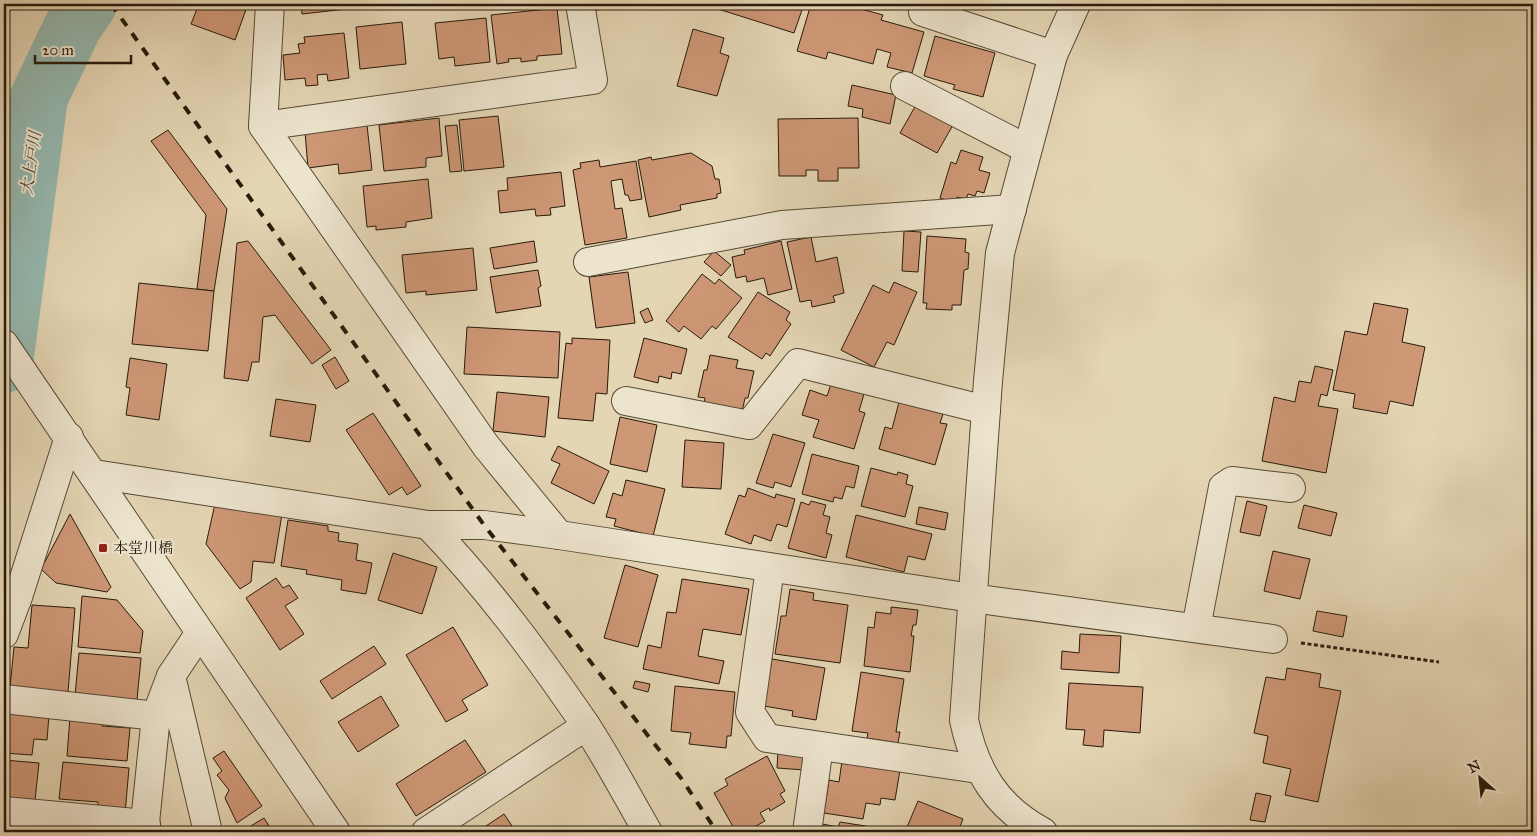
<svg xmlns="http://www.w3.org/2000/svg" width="1537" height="836" viewBox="0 0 1537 836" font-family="'IM FELL Great Primer','Noto Serif JP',serif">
	<rect width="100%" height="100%" fill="#e4d5b3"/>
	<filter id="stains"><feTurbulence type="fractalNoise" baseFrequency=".004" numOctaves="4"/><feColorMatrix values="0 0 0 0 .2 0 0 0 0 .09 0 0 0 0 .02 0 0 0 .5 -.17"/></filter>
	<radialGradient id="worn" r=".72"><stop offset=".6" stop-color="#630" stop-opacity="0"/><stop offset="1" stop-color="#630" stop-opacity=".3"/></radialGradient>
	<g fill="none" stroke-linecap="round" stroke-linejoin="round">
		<polyline stroke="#95b8af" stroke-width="58" points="4,364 39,97 73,26 88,4"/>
	</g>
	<g fill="#ce9776" stroke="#271b0c">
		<polygon points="199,4 248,4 235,40 191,24"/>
		<polygon points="301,4 355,4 355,8 302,14"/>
		<polygon points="596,4 650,4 596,10"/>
		<polygon points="716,4 804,4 794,33 715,8"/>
		<polygon points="811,4 843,4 883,15 881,20 924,32 912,73 887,67 891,53 877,49 873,64 828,52 826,59 797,51"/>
		<polygon points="557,8 562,54 537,56 537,60 521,62 521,58 508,59 509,62 497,64 491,15"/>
		<polygon points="486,18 490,62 455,66 454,57 439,59 435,23"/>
		<polygon points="402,22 406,64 360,69 356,27"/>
		<polygon points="693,29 724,38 720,53 729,56 717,96 677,86"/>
		<polygon points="344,33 349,78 328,81 327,74 317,75 318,85 306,86 305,78 285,80 283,55 300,53 298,44 305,43 304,37"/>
		<polygon points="935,36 995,53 983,97 953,89 955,85 924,76"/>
		<polygon points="852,85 896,95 890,124 862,117 863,109 848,106"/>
		<polygon points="916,105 953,125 937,153 900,133"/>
		<polygon points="498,116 504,167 464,171 459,120"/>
		<polygon points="439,118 442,156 426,158 426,167 384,171 379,125"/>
		<polygon points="858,118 859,168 838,168 838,181 818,181 818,170 806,170 806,176 779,176 778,119"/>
		<polygon points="367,125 372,170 339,174 338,164 308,168 305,132"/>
		<polygon points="457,125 462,171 450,172 445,126"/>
		<polygon points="168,130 227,209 214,291 197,289 206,215 151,141"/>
		<polygon points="961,150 983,157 979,170 990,173 984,193 977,191 975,196 968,194 966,199 957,197 955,203 940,198 951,162 956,164"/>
		<polygon points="691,153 712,166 715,179 719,179 721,193 717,194 717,198 680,205 681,210 649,217 638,160 651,157 652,160"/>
		<polygon points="599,160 600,167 636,161 642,199 630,201 628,195 625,195 622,179 611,181 615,209 622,208 627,238 585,245 573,170 581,168 580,163"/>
		<polygon points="561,172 565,206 550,208 551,215 536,216 535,209 500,213 498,191 508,190 507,178"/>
		<polygon points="428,179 432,218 406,222 406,227 376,230 376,226 367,227 363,186"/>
		<polygon points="904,231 921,232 918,272 902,271"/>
		<polygon points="927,236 966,239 965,252 969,253 968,269 964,270 961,305 952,305 952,310 926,309 927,303 923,303"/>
		<polygon points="811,237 816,262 837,257 844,293 833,296 835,302 812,307 811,300 800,302 787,242"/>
		<polygon points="248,241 331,350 312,364 275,315 263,317 259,362 252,362 248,381 224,378 237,243"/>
		<polygon points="534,241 537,262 494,269 490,248"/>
		<polygon points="781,241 792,289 768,295 764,278 747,282 746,276 736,278 732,257 745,254 744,250"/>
		<polygon points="473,248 477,290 426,295 426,291 406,293 402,255"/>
		<polygon points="714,251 731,265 721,276 704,262"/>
		<polygon points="538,270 541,286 538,288 541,306 496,313 490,277"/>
		<polygon points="628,272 635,323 596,328 589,277"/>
		<polygon points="702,274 715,284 719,279 742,298 716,329 712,326 701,339 684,326 679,332 666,321"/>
		<polygon points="894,282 917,292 894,345 887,342 874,367 841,350 873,285 889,293"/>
		<polygon points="139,283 214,291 208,351 132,344"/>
		<polygon points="758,292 790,312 786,320 791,324 770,356 766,353 762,359 728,337"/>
		<polygon points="1374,303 1408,309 1402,342 1425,347 1413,406 1390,401 1387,414 1353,408 1355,394 1333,390 1345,331 1367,335"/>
		<polygon points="648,308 653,320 645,323 640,312"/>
		<polygon points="467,327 560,332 558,378 464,374"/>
		<polygon points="572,338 610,340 607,394 596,393 593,421 558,418 566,343 572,344"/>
		<polygon points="644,338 687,349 681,374 672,372 671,379 659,376 658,383 634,377"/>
		<polygon points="710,355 738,360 736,368 754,371 748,398 745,398 742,412 704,405 705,398 698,397 704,370 707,370"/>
		<polygon points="335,357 349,381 336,389 322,365"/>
		<polygon points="130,358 167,364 159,420 126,415 130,388 126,387"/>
		<polygon points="1315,366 1333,370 1327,396 1321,394 1318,406 1338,409 1326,473 1262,461 1274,397 1295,402 1299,381 1311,383"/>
		<polygon points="831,384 864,394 859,411 865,413 854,449 813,437 819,420 802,415 810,390 827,396"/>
		<polygon points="497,392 549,397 545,437 493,431"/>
		<polygon points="276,399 316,405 310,442 270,436"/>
		<polygon points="899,402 943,414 940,423 947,424 935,465 879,449 885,427 892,429"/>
		<polygon points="373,413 421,486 407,495 402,487 389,495 346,430"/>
		<polygon points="620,417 657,425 647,472 610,464"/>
		<polygon points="773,434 805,443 791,487 775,482 773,488 756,483"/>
		<polygon points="685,440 724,443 721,489 682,487"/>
		<polygon points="558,446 609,471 594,504 551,483 560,464 551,460"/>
		<polygon points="812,454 859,466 854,488 846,486 842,499 834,497 833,502 802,494"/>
		<polygon points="871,468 897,475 898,472 908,475 906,484 913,486 905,517 861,506"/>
		<polygon points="626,480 665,489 653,536 614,526 616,519 606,517 613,493 622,496"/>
		<polygon points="748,488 775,498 776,494 795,499 787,527 777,524 771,541 754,535 751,544 725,534 739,495 745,497"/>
		<polygon points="811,501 826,505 823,515 830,517 826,533 832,535 826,558 788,548 801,502 809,505"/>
		<polygon points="1247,501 1267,506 1260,536 1240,532"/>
		<polygon points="215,504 282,514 274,563 253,561 251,582 240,589 206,544"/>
		<polygon points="1304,505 1337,513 1331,536 1298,528"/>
		<polygon points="919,507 948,513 945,530 916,524"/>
		<polygon points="70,514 111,587 107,592 56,583 41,569"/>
		<polygon points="856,515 932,534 925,560 908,556 904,572 846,557"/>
		<polygon points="288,520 328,526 328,531 339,533 338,541 358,544 356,560 372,563 366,594 341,590 342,580 306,574 307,570 281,566"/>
		<polygon points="1273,551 1310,559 1300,599 1264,591"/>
		<polygon points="393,553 437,567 422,614 378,600"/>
		<polygon points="625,565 658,575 638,647 604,638"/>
		<polygon points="276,578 283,588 289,585 298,598 285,606 304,634 280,650 246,598"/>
		<polygon points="682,579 749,589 741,635 703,629 698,656 724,661 719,684 643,669 648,645 661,648 667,612 676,613"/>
		<polygon points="790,589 814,593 813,600 848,605 840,663 775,654 781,616 786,616"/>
		<polygon points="82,596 117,600 143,631 140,653 78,647"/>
		<polygon points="32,605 75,608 68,692 10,687 14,647 28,648"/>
		<polygon points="891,607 918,610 916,625 913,625 911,636 914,636 910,672 864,666 868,627 874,628 876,612 891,614"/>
		<polygon points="1317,611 1347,616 1343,637 1313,631"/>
		<polygon points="453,627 488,685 462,700 468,710 446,722 406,655"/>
		<polygon points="1080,634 1121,636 1119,673 1061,669 1062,651 1079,653"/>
		<polygon points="374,646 386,664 332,699 320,681"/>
		<polygon points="79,653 141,658 137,700 75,695"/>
		<polygon points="772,659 825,668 816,720 792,716 793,711 764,706"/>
		<polygon points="1287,668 1321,674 1319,687 1341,691 1318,802 1285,795 1291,769 1263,763 1268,736 1254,733 1266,677 1285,680"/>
		<polygon points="861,672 904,679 896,732 900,732 898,743 867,738 868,733 852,731"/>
		<polygon points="635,681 650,684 648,692 633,688"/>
		<polygon points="1069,683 1143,687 1140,733 1104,730 1103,747 1083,745 1085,730 1066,729"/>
		<polygon points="675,686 735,692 731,736 727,736 726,748 689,744 691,733 671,731"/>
		<polygon points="381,696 399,726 358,752 338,722"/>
		<polygon points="4,711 49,715 47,740 34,739 32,755 4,753"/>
		<polygon points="70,717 102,719 102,726 130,728 127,761 67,756"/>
		<polygon points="465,740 486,772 416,816 396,784"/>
		<polygon points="224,751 262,806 237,823 225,798 229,790 217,775 222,771 213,758"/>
		<polygon points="778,752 806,754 805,770 777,768"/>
		<polygon points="767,756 785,791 780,794 785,802 770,811 769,808 760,813 765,821 745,832 736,832 714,793 728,785 725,779"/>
		<polygon points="4,760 39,763 35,800 4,797"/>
		<polygon points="842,761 900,770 895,800 881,798 880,805 866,803 863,819 824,813 829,780 839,782"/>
		<polygon points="63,762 129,768 125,814 98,811 98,802 59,799"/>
		<polygon points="1256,793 1271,796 1265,822 1250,820"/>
		<polygon points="918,801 963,819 958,832 905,832"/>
		<polygon points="504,814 516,832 477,832"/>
		<polygon points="264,818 273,832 241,832"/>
		<polygon points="840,822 884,829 883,832 820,832 822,824 838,827"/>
	</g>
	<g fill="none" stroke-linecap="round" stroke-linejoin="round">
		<defs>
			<g id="minor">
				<polyline points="270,4 263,126 486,446 559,535"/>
				<polyline points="923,12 1053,55"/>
				<polyline points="905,86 1027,149"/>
				<polyline points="263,126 593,80 580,4"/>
				<polyline points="588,262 782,225 1012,209"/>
				<polyline points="626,401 749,425 798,363 986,410"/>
				<polyline points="94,474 428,525 484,525 559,535 972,598 1273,639"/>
				<path d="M428,525C487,586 537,654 585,724C608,759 627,796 648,832"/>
				<polyline points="770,568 750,712 767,738 978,769"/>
				<polyline points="1196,628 1223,487 1232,481 1291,488"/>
				<polyline points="4,634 18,597 69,437"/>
				<polyline points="171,676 208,832"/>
				<polyline points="4,699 156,716"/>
				<polyline points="4,811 146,824"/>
				<polyline points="144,832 156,716 171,676 199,634"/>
				<polyline points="426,832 586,726"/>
				<polyline points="807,832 819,746"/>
			</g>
			<g id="tertiary">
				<polyline points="4,344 336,832"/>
				<path d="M1043,832C996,807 975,771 964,720L988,381L1000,253L1053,55L1076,4"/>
			</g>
		</defs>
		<use href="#minor" stroke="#564a36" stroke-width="30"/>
		<use href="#tertiary" stroke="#564a36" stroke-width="30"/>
		<polyline stroke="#271b0c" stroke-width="3" stroke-dasharray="4 2.5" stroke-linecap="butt" points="1301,643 1439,662"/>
		<use href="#minor" stroke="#ede4ce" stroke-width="28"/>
		<use href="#tertiary" stroke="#ede4ce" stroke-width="28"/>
		<polyline stroke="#271b0c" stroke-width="4" stroke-dasharray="9 9" stroke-linecap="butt" points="111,4 484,525 681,778 717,832"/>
	</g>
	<rect fill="#8f2418" stroke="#ede4ce" stroke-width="2" x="98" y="543" width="10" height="10" rx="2.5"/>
	<g text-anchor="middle" stroke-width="4" stroke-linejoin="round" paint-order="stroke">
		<g font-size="15" fill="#271b0c" stroke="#ede4ce" text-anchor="start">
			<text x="113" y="553">本堂川橋</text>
		</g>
		<g font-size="16" font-style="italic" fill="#484a3d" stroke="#ede4ce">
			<text transform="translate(30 163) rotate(-82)" y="6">大上戸川</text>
		</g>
	</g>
	<rect width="1537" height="836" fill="none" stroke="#e4d5b3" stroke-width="20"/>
	<rect x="5" y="5" width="1527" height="826" fill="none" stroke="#271b0c" stroke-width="2.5"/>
	<rect x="10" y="10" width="1517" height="816" fill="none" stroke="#271b0c"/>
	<g transform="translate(1480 778) rotate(333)" stroke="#ede4ce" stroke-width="4" paint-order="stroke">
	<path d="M0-4L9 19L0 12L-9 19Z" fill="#271b0c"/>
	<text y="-8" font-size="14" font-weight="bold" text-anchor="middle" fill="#271b0c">N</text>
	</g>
	<path d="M35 55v8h96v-8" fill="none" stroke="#271b0c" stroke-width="2.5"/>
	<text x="42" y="55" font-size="15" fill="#271b0c" stroke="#ede4ce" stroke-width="4" paint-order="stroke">20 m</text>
	<rect width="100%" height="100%" filter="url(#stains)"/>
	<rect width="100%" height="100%" fill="url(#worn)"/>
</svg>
